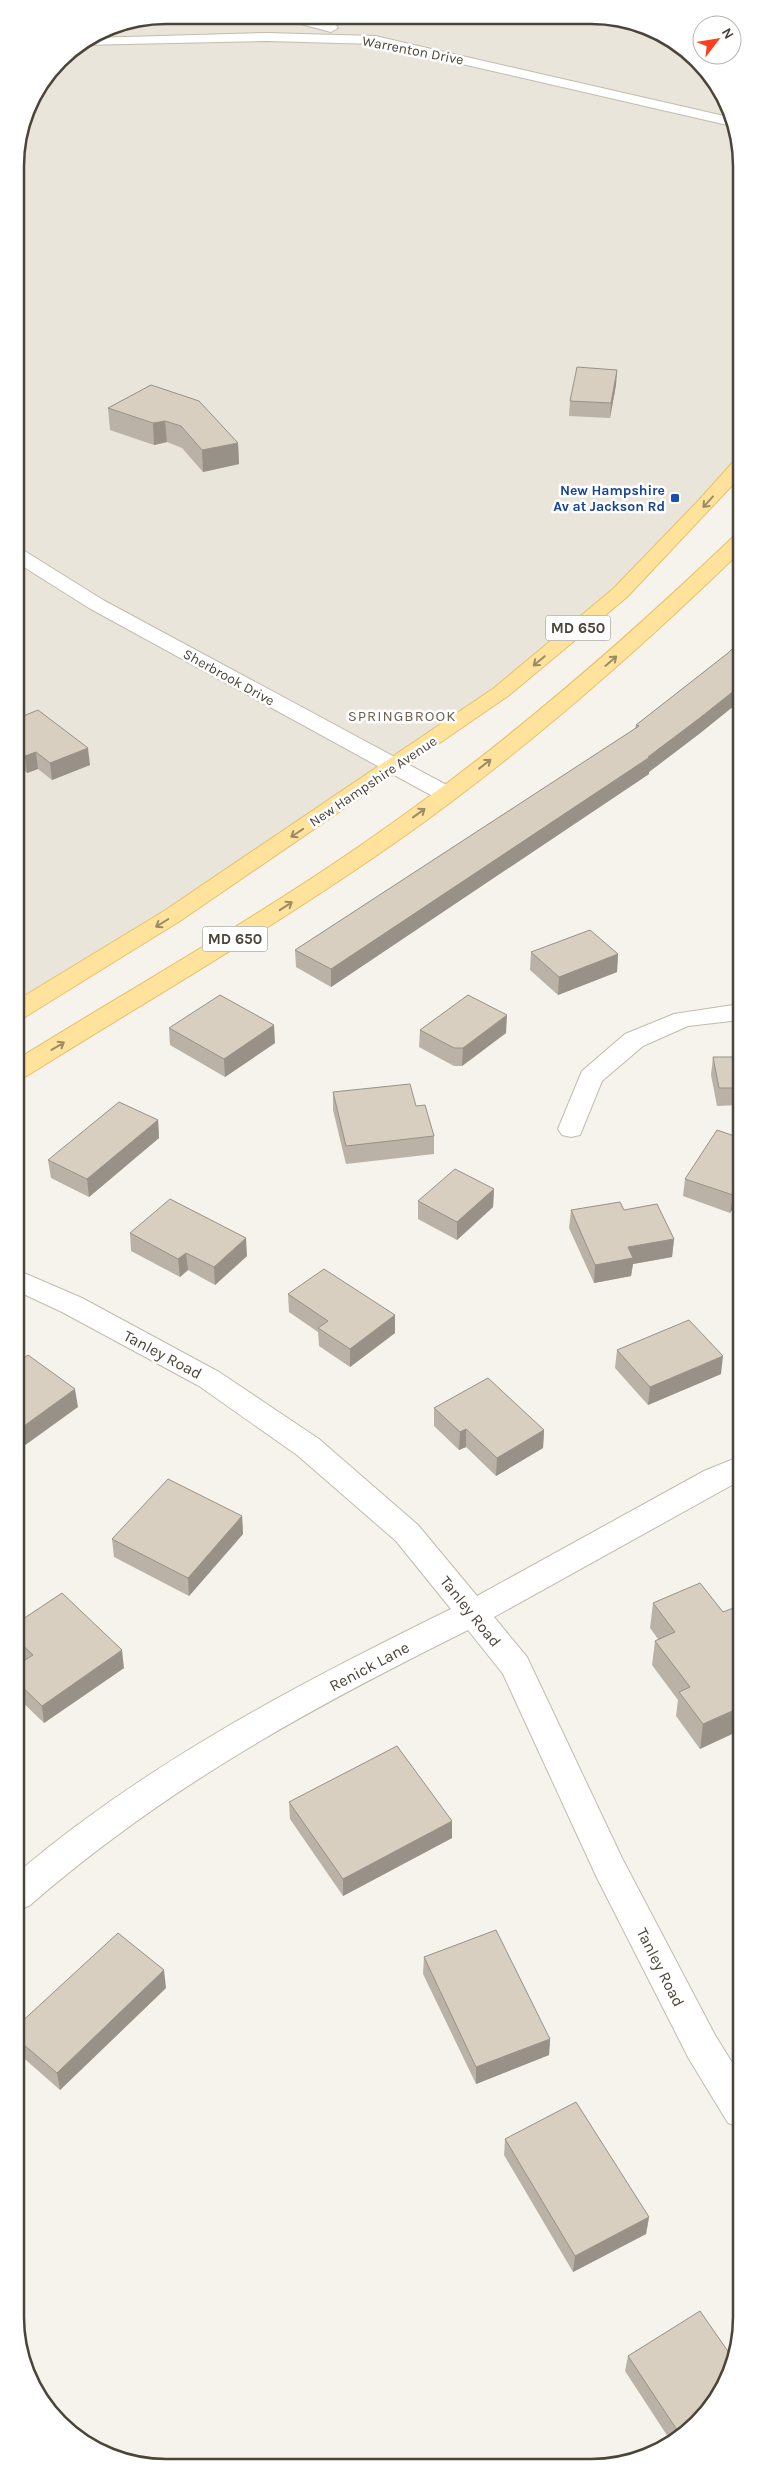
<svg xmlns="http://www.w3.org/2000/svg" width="757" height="2483" viewBox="0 0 757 2483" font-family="Karla,sans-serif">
	<rect width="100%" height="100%" fill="#f6f3ec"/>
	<polygon fill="#eae5da" points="166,15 621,18 666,35 698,59 726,99 739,137 740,465 706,504 501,692 16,1012 15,156 27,108 59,59 108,26"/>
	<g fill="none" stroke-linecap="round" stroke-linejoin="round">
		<defs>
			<g id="minor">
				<polygon points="281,16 301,16 336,25 338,28 331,32 282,19"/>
				<polygon points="267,33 375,36 733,118 736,127 375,44 267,41 80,45 91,38"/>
				<polygon points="16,548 23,550 103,600 454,789 457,794 454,799 446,801 438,799 89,608 16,562"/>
				<polygon points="740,1004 740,1020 688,1026 643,1046 602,1081 580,1135 571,1137 562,1135 558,1129 582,1071 625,1034 674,1014"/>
				<path d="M17,1270L82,1298L219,1372L319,1439L418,1525L477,1596L704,1471L741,1456V1480L494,1617L527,1657L622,1858L715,2035L741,2077V2128L728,2123L689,2059L597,1878L503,1674L468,1630C307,1710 166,1787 29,1906L17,1910V1873C148,1762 298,1684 451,1609L396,1541L297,1455L199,1386L62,1312L17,1291Z"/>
			</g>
			<g id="major">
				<polygon points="740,460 740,477 627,597 508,696 180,921 25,1017 16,1020 16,1001 164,911 494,688 613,589 699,500 734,461"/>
				<path d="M740,535V552C635,654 525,750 406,835C283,922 153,997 25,1077L16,1079V1060C142,982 271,910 391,824C513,738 625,640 733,537Z"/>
			</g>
		</defs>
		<use href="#minor" stroke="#c2bbae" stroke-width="2"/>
		<use href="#major" stroke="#e6c16a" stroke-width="2"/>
		<use href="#minor" fill="#fff" fill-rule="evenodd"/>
		<use href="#major" fill="#ffe39c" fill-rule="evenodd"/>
	</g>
	<g fill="#bab2a6">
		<polygon points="617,370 616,385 610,418 569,416 570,401"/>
		<polygon points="151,385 238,443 239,464 203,472 182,448 167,442 154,445 110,430 108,408"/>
		<polygon points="740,641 740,701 699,734 649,772 649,774 331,987 296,967 295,950 635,729 636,725 728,653"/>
		<polygon points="16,719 90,765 52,780 38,769 27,773 16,765"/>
		<polygon points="531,952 618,954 617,972 558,995 530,970"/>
		<polygon points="169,1028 275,1043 225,1077 170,1045"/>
		<polygon points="420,1030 506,1033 462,1066 454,1066 419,1047"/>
		<polygon points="713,1057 737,1058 738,1057 740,1057 740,1105 717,1106 711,1075"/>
		<polygon points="333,1092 416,1106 434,1136 434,1154 346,1164 333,1110"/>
		<polygon points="158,1120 159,1138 89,1197 51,1178 48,1160"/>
		<polygon points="740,1138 740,1197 730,1213 683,1196 685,1179"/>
		<polygon points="494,1189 493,1207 457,1240 418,1219 418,1201"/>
		<polygon points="571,1210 624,1210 674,1239 672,1257 633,1264 631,1276 594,1283 569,1228"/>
		<polygon points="130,1233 247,1256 215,1285 188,1270 180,1277 131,1251"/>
		<polygon points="740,1286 741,1316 734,1305 737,1287"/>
		<polygon points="288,1294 395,1315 395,1333 350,1367 319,1346 318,1332 289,1312"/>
		<polygon points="617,1350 721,1374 648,1405 615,1368"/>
		<polygon points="434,1408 544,1430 543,1448 496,1476 466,1447 459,1450 434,1426"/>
		<polygon points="242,1516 243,1534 189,1596 114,1557 112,1539"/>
		<polygon points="653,1603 723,1612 700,1749 676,1716 678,1700 652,1665 655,1641 658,1639 650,1628"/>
		<polygon points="17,1623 124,1668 44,1723 17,1697 17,1665 23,1661 17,1655"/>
		<polygon points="289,1802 452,1838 343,1896 290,1819"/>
		<polygon points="741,1812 741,1828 739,1825"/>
		<polygon points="424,1957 550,2039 549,2055 476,2084 423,1974"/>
		<polygon points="166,1988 60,2090 18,2053 17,2026"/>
		<polygon points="505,2139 649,2217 646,2234 573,2272 504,2155"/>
		<polygon points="628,2356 704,2417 672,2443 625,2371"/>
	</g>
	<g fill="#979187">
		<polygon points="617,370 616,385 610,418 611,403"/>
		<polygon points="165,421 167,442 154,445 153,423"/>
		<polygon points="238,443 239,464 203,472 202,450"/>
		<polygon points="740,686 740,701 699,734 649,772 649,774 331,987 331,969 648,757"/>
		<polygon points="88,748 90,765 52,780 50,763"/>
		<polygon points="36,752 38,769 27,773 25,756"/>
		<polygon points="618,954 617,972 558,995 559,977"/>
		<polygon points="507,1015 506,1033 462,1066 463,1048"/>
		<polygon points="274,1025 275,1043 225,1077 224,1059"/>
		<polygon points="158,1120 159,1138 89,1197 87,1179"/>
		<polygon points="740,1183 740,1197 730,1213 733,1195"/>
		<polygon points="494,1189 493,1207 457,1240 457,1222"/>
		<polygon points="246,1238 247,1256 215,1285 214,1267"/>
		<polygon points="674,1239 672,1257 633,1264 631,1276 594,1283 595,1265 628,1247"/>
		<polygon points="186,1253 188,1270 180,1277 178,1259"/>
		<polygon points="395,1315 395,1333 350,1367 350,1349"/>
		<polygon points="723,1356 721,1374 648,1405 650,1387"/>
		<polygon points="75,1389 78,1407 17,1451 17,1431"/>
		<polygon points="466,1429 466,1447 459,1450 460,1432"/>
		<polygon points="544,1430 543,1448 496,1476 497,1458"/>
		<polygon points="242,1516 243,1534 189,1596 188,1578"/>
		<polygon points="122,1650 124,1668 44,1723 42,1706"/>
		<polygon points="741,1707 741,1730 700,1749 703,1724"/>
		<polygon points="452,1821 452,1838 343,1896 343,1879"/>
		<polygon points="164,1970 166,1988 60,2090 57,2073"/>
		<polygon points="550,2039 549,2055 476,2084 476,2067"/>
		<polygon points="649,2217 646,2234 573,2272 575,2256"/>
	</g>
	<g fill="#d8cfc1" stroke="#979187">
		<polygon points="577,367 617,370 611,403 570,401"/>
		<polygon points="151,385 199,401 238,443 202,450 181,426 165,421 153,423 108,408"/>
		<polygon points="740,641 740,686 701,717 648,757 650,757 331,969 295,950 639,726 636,725 728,653"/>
		<polygon points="38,710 88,748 50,763 36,752 25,756 16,750 16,719"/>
		<polygon points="590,930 618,954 559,977 531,952"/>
		<polygon points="220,995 274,1025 224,1059 169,1028"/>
		<polygon points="468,995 507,1015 463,1048 454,1048 420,1030"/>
		<polygon points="713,1057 736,1057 739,1060 738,1057 740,1057 740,1088 719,1088"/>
		<polygon points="410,1084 416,1106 425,1105 434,1136 346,1146 333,1092"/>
		<polygon points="119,1102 158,1120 87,1179 48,1160"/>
		<polygon points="717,1130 740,1138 740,1183 733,1195 685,1179"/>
		<polygon points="455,1169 494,1189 457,1222 418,1201"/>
		<polygon points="170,1199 246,1238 214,1267 186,1253 178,1259 130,1233"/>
		<polygon points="620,1202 624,1210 657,1204 674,1239 628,1247 633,1258 595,1265 571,1210"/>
		<polygon points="324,1269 395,1315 350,1349 318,1328 328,1321 288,1294"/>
		<polygon points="740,1286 740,1293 737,1287"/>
		<polygon points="689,1320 723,1356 650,1387 617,1350"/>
		<polygon points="28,1355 75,1389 17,1431 17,1363"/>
		<polygon points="488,1378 544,1430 497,1458 466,1429 460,1432 434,1408"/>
		<polygon points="168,1479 242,1516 188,1578 112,1539"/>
		<polygon points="700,1583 723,1612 741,1605 741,1707 703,1724 679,1692 690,1687 655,1641 675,1632 653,1603"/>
		<polygon points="62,1593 122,1650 42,1706 17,1682 17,1665 33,1655 17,1640 17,1623"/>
		<polygon points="397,1746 452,1821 343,1879 289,1802"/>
		<polygon points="496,1930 550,2039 476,2067 424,1957"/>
		<polygon points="118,1933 164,1970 57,2073 17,2039 17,2026"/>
		<polygon points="576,2102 649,2217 575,2256 505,2139"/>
		<polygon points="700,2311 734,2360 730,2375 704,2417 681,2436 628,2356"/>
	</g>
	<defs><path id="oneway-shaft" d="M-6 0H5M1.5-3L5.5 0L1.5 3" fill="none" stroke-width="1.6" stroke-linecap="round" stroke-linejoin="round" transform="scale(1.25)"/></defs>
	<g stroke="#9c8c66">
		<use href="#oneway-shaft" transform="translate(708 502) rotate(132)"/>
		<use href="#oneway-shaft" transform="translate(539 661) rotate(140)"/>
		<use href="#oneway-shaft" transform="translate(611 661) rotate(-41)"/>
		<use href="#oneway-shaft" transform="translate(485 764) rotate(-38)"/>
		<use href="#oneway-shaft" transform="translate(419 813) rotate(-36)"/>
		<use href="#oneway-shaft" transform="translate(297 833) rotate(146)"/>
		<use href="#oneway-shaft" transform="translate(286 906) rotate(-33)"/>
		<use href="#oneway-shaft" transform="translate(162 923) rotate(148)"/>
		<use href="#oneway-shaft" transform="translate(58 1046) rotate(-31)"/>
	</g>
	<rect fill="#1a4fb4" stroke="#fff" stroke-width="2" x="670" y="493" width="10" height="10" rx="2.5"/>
	<g text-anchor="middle" stroke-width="5" stroke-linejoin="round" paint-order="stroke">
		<g font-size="14" fill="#4b4439" stroke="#fff">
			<text transform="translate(413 50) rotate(11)" y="5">Warrenton Drive</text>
			<text transform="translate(229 677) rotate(29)" y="5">Sherbrook Drive</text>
			<text transform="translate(373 781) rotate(-34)" y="5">New Hampshire Avenue</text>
		</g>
		<g font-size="14" font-weight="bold" fill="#164399" stroke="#fff" text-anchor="end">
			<text x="665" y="495">New Hampshire<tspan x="665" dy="16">Av at Jackson Rd</tspan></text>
		</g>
		<g fill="#fff" stroke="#817c74" stroke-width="1">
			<rect x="545.5" y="615.5" width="65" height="25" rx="4"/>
			<rect x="202.5" y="926.5" width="65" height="25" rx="4"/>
		</g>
		<g font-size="15" font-weight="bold" fill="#4b4439">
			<text x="578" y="633">MD 650</text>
			<text x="235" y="944">MD 650</text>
		</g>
		<g font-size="15" letter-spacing="1" fill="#6e6250" stroke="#fff">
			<text x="402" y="721">SPRINGBROOK</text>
		</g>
		<g font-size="16" fill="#4b4439" stroke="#fff">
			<text transform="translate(163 1354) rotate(28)" y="6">Tanley Road</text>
			<text transform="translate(471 1611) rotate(51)" y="6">Tanley Road</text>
			<text transform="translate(369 1666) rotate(-28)" y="6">Renick Lane</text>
			<text transform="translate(661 1967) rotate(63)" y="6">Tanley Road</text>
		</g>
	</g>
	<path d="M0 0H757V2483H0ZM166 24H591A142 142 0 0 1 733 166V2317A142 142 0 0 1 591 2459H166A142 142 0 0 1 24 2317V166A142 142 0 0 1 166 24Z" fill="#fff" fill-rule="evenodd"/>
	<path fill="none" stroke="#4b4439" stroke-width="2.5" d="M166 24H591A142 142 0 0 1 733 166V2317A142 142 0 0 1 591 2459H166A142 142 0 0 1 24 2317V166A142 142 0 0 1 166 24Z"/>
	<g transform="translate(717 40) rotate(59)"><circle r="24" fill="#ffffff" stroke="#b7b4b0"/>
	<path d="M0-4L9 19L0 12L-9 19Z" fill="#fc3f1d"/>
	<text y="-8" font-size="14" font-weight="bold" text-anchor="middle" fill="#4b4439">N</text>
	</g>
</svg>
